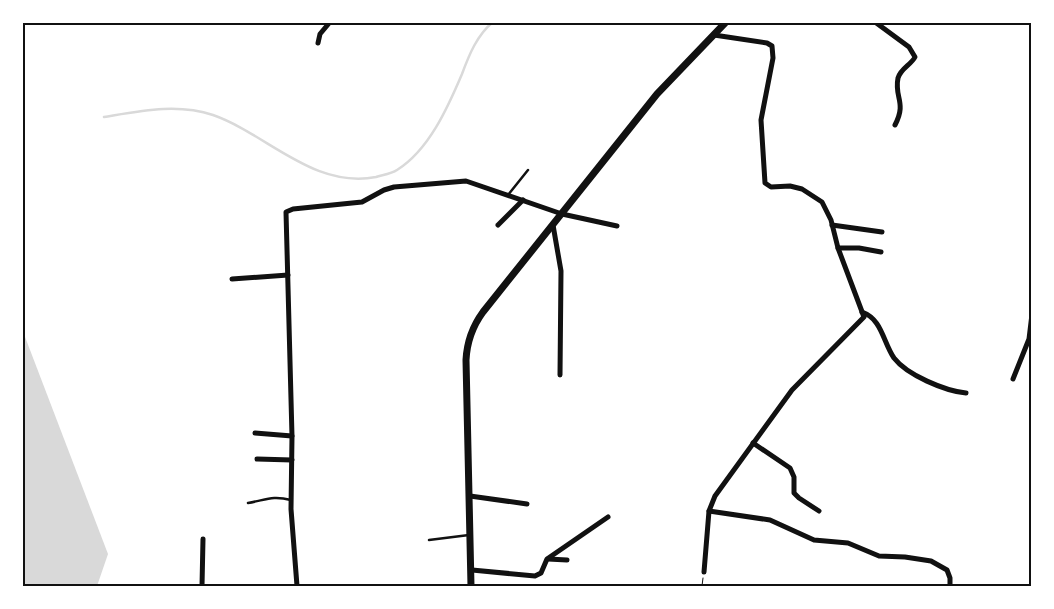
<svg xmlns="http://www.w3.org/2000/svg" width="1054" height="609" viewBox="0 0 1054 609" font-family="Montserrat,sans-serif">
	<rect width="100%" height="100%" fill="#fff"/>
	<polygon fill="#d9d9d9" points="22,329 108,554 97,586 23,586"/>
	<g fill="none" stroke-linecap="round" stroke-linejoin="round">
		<path stroke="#d9d9d9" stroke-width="2.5" d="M104,117C140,111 177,103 213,115C267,134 313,189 376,177C382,175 391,174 397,170C429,150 448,107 462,74C469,55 477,35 493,22"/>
		<polyline stroke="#111" stroke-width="1" points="702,586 703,578"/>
		<g stroke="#111" stroke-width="2.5">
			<polyline points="508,195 528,170"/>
			<path d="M248,503C266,500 272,495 291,500"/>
			<polyline points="429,540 469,535"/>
		</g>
		<g stroke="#111" stroke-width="5">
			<path d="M875,22L909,47L915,57C911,65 901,68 898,78C894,98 907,102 895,125"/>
			<polyline points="318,43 320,34 330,22"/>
			<polyline points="498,225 523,200"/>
			<polyline points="553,225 561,271 560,375"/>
			<polyline points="832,225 882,232"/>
			<polyline points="838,248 859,248 881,252"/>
			<polyline points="232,279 288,275"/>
			<path d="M862,312C882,319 883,342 894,358C907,375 945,391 966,393"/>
			<polyline points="1013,379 1029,339 1032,314"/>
			<polyline points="255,433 292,436"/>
			<polyline points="753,443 790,468 794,477 794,493 799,498 819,511"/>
			<polyline points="257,459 292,460"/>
			<polyline points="470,496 527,504"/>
			<polyline points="709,511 770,520 814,540 848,543 879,556 905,557 931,561 947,570 950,578 950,586"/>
			<polyline points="548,559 567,560"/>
			<polyline points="472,570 535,576 541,573 547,559 608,517"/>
			<polyline points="704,572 709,511 715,496 792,390 864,317 838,248 831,220 822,202 802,189 790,186 771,187 765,183 761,120 773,58 772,46 767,43 714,35"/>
			<polyline points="202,586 203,539"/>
			<polyline points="297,586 291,509 292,436 286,212 293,209 362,202 384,190 394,187 466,181 562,214 617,226"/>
		</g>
		<path stroke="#111" stroke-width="7" d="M471,586L466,360C467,341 472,327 483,312L657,94L726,22"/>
	</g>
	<rect width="1054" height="609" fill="none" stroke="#ffffff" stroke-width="48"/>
	<rect x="24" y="24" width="1006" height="561" fill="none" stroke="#111" stroke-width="2"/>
</svg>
